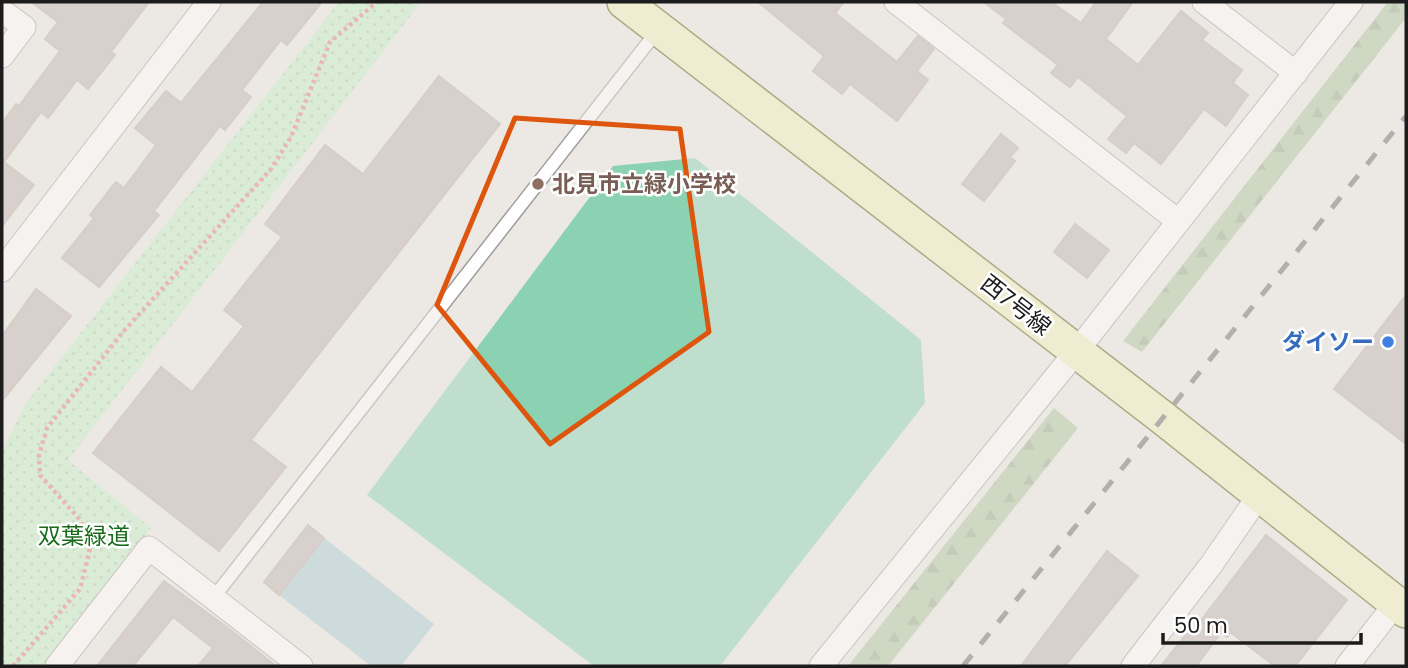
<svg xmlns="http://www.w3.org/2000/svg" width="1408" height="668" viewBox="0 0 1408 668" font-family="Poppins,'Noto Sans JP',sans-serif">
	<defs>
		<pattern id="forest-firs" width="22" height="20" patternUnits="userSpaceOnUse" patternTransform="scale(1.75)"><rect width="22" height="20" fill="#abc69c"/><path d="M5 1l3.5 6h-7zM16 11l3.5 6h-7z" fill="#93aa86"/></pattern>
		<pattern id="park-dots" width="8" height="8" patternUnits="userSpaceOnUse" patternTransform="scale(1.75)"><rect width="8" height="8" fill="#c4f2c5"/><path d="M2 2h.1M6 6h.1" fill="none" stroke="#a8cfa9" stroke-width="1.8" stroke-linecap="round"/></pattern>
	</defs>
	<rect width="100%" height="100%" fill="#ece8e3"/>
	<g fill="url(#forest-firs)">
		<polygon points="1388,2 1406,2 1406,18 1142,352 1123,341"/>
		<polygon points="1054,408 1078,428 888,666 848,666"/>
	</g>
	<polygon fill="url(#park-dots)" points="339,2 421,2 68,460 151,528 43,666 2,666 2,451 26,403"/>
	<polygon fill="#8ad2b2" points="695,158 921,340 925,403 720,666 594,666 367,495 613,166"/>
	<polygon fill="#a8cdd4" points="324,538 434,624 401,666 371,666 279,595"/>
	<g fill="#bcb4b0" stroke="#bbafa7" stroke-width="2">
		<polygon points="31,2 149,2 111,52 115,55 88,89 77,80 48,118 41,112 4,162 34,185 2,226 2,123 16,104 19,106 60,51 45,39 58,22"/>
		<polygon points="263,2 322,2 287,45 281,40 242,90 251,97 225,130 220,126 154,211 159,215 99,287 62,258 94,218 90,215 116,182 124,188 156,145 135,128 166,91 181,103"/>
		<polygon points="758,2 844,2 835,13 897,62 918,36 934,49 917,71 928,80 897,121 850,84 842,94 813,71 824,56"/>
		<polygon points="984,2 1051,2 1081,23 1096,2 1133,2 1106,39 1138,65 1181,11 1208,33 1202,40 1242,70 1233,83 1248,95 1226,126 1204,109 1161,164 1134,143 1126,153 1108,139 1127,116 1078,77 1070,87 1051,73 1058,65 1003,23 1006,19"/>
		<polygon points="439,76 500,124 251,440 286,467 219,551 93,453 161,367 192,392 244,326 224,310 282,237 265,224 325,145 363,174"/>
		<polygon points="1001,134 1018,148 1010,157 1015,161 984,201 962,184"/>
		<polygon points="1075,224 1109,250 1087,278 1054,252"/>
		<polygon points="36,289 71,316 2,401 2,336"/>
		<polygon points="1406,295 1406,444 1334,389"/>
		<polygon points="308,525 324,538 279,595 264,582"/>
		<polygon points="1266,535 1347,600 1295,666 1275,666 1230,632 1227,637 1221,633 1196,666 1161,666 1187,633 1190,635"/>
		<polygon points="1107,551 1138,576 1065,666 1021,666"/>
		<polygon points="164,581 228,628 276,666 198,666 213,648 173,617 133,666 97,666"/>
	</g>
	<g fill="none" stroke-linecap="round" stroke-linejoin="round">
		<defs>
			<polyline id="lane" points="214,597 658,30"/>
			<g id="street">
				<polyline points="896,2 1178,221"/>
				<polyline points="1204,2 1296,73"/>
				<polyline points="2,11 24,27 2,56"/>
				<polyline points="2,270 209,2"/>
				<polyline points="57,666 149,548 301,666"/>
				<polyline points="821,666 1076,352 1351,2"/>
				<polyline points="1133,666 1211,565 1260,494"/>
				<polyline points="1347,666 1396,603"/>
			</g>
			<polyline id="secondary" points="624,2 1163,418 1406,611"/>
		</defs>
		<use href="#lane" stroke="#9d9d9d" stroke-width="15"/>
		<use href="#street" stroke="#9d9d9d" stroke-width="25"/>
		<use href="#secondary" stroke="#5f6412" stroke-width="36"/>
		<polyline stroke="#e77e78" stroke-width="4.5" stroke-dasharray="3.5 3.5" stroke-linecap="butt" points="13,666 80,589 90,549 81,521 40,475 39,455 47,428 122,333 271,169 291,137 330,42 377,2"/>
		<use href="#lane" stroke="#fff" stroke-width="12"/>
		<use href="#street" stroke="#fff" stroke-width="23"/>
		<use href="#secondary" stroke="#f1f1bc" stroke-width="33"/>
		<polyline stroke="#6a6a6a" stroke-width="5" stroke-dasharray="14 14" stroke-linecap="butt" points="963,666 1406,116"/>
	</g>
	<path d="M0 0H1408V668H0ZM515,118L680,129L709,332L550,444L437,305Z" fill="#ece8e3" fill-opacity=".55" fill-rule="evenodd"/>
	<path fill="none" stroke="#de560d" stroke-width="5" stroke-linejoin="round" d="M515,118L680,129L709,332L550,444L437,305Z"/>
	<circle fill="#8d6e63" stroke="#fff" stroke-width="2.5" cx="538" cy="184" r="7"/>
	<circle fill="#3f7fe0" stroke="#fff" stroke-width="2.5" cx="1388" cy="342" r="7"/>
	<g text-anchor="middle" stroke-width="5" stroke-linejoin="round" paint-order="stroke">
		<g font-size="23" font-weight="bold" fill="#785e54" stroke="#fff" text-anchor="start">
			<text x="552" y="192">北見市立緑小学校</text>
		</g>
		<g font-size="23" fill="#1c1c1c" stroke="#fff">
			<text transform="translate(1016 305) rotate(38)" y="8">西7号線</text>
		</g>
		<g font-size="23" font-weight="bold" fill="#366cbe" stroke="#fff" text-anchor="end">
			<text x="1374" y="350">ダイソー</text>
		</g>
		<g font-size="23" fill="#186b1b" stroke="#fff">
			<text x="84" y="544">双葉緑道</text>
		</g>
	</g>
	<rect width="1408" height="668" fill="none" stroke="#1c1c1c" stroke-width="7"/>
	<path d="M1163 633v10h198v-10" fill="none" stroke="#1c1c1c" stroke-width="3.5"/>
	<text x="1174" y="633" font-size="21" fill="#1c1c1c" stroke="#ffffff" stroke-width="5" paint-order="stroke">50 m</text>
</svg>
